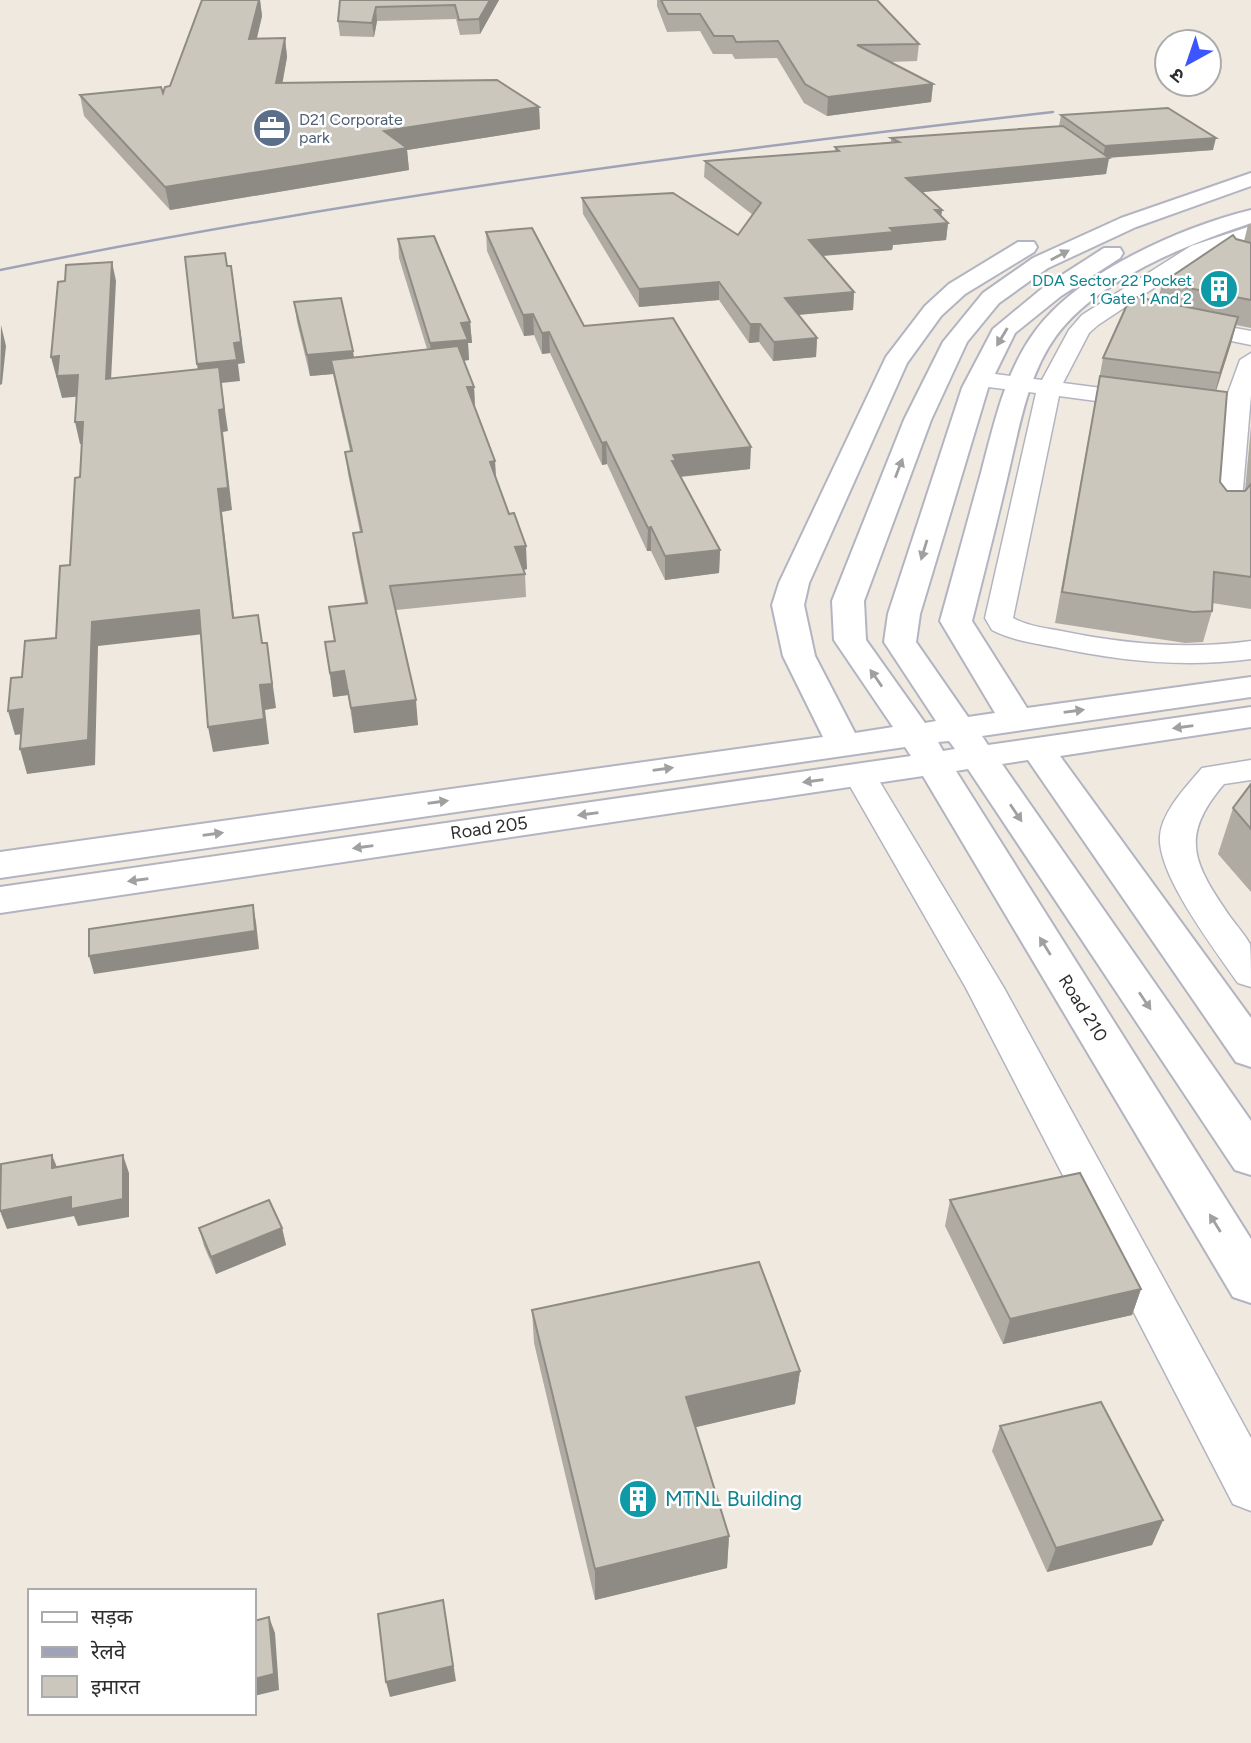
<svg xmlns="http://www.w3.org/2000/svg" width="1251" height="1743" viewBox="0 0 1251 1743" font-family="Figtree,'Noto Sans Devanagari',sans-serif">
	<rect width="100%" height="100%" fill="#efe9df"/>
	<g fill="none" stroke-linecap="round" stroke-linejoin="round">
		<defs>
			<g id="street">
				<path d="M1251,226V238L1205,254L1098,325L1089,333L1063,383L1224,404L1240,360L1251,353V395L1241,512L1237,518H1219L1215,512L1223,418L1059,396L1013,618C1027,626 1045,628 1061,631C1124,644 1187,650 1251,641V659C1184,668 1120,661 1054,647C1033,643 1011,640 992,630L985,618L1036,393L980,386L969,379L980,372L1042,380L1069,330L1082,315L1191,246Z"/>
				<polygon points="1186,319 1251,331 1251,345 1178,330 1175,325"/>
				<path d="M1251,760V780L1224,784C1178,838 1194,864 1231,918C1237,926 1245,935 1250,944C1251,955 1251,975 1251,987L1238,983C1216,951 1157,875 1160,836C1162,811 1187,786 1202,768Z"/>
				<polygon points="859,764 871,767 875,774 1004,988 1251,1438 1251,1511 1233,1504 966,988 843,774 847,767"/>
			</g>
			<path id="secondary" d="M1251,173V186L1136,227L1048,268L999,303L967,342L931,420L864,601L866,640L925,723L936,721L884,642L888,614L962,388L993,329L1045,286L1104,248H1120L1123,253L1120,258L1061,296L1015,333L988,388L920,614L916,642L968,717L995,713L940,621C954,572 967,522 981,473C994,424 1005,371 1036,330C1079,272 1182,227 1251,210V223C1186,245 1098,279 1056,336C1029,373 1020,423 1010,466C998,518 985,569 972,621L1027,708L1251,677V697L982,736L988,745L1251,707V727L1060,756L1251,1018V1067L1236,1062L1028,760L1002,764L1251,1121V1175L1235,1170L968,769L956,771L1251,1239V1303L1233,1297L923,776L0,913V887L911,756L905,747L0,878V852L823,737L783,656L772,605L779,583L886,357L925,306L949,284L1018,242H1034L1037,247L1034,252L965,294L941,316L907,363L809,583L804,605L815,656L855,733L893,727L834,640L832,601L904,420L943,342L983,293L1033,258L1121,218ZM949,741L955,749L943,751L938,742Z"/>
		</defs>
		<use href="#street" stroke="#b3b4c1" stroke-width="3"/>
		<use href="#secondary" stroke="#b3b4c1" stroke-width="4"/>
		<use href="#street" fill="#fff" fill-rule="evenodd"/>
		<use href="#secondary" fill="#fff" fill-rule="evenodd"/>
		<path stroke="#a0a3b8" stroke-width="2.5" d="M0,270C349,199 700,152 1053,112"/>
	</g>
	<g fill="#afaba3">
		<polygon points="202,0 260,0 262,16 257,38 285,38 287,57 282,83 539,107 540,129 407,150 409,170 170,210 84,116 80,95 163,93 170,86"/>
		<polygon points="340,0 499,0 480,34 460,35 456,19 377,21 374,37 340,36 338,21"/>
		<polygon points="657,0 877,0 919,44 917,61 891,62 933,84 931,102 827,116 804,103 777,58 735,59 732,54 713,54 700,31 667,32 657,6"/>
		<polygon points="1061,115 1213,150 1108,158 1109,158 1106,174 922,192 942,210 941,216 948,223 946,240 893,245 892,250 823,256 854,292 853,310 798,315 817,338 816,357 773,361 759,342 749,343 719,300 639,307 583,214 582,198 738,235 753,215 704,177 705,161 835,151 835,147 891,143 891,138 1059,126"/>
		<polygon points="1251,224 1251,328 1236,325 1216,391 1220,482 1227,491 1245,491 1251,426 1251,609 1212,603 1212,611 1203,642 1185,643 1055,623 1103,358 1158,301 1162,283 1236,239 1244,241 1248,225"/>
		<polygon points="486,232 584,326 750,469 681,477 720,550 719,573 665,580 651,551 647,551 607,464 602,465 550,353 542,354 534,335 524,336 487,251"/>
		<polygon points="398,239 470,322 472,343 468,343 469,360 463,361 474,387 475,408 495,461 496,479 527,569 524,570 525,574 526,597 396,610 418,725 354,733 348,695 333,697 325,642 334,641 329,607 365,603 356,556 353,533 360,532 348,474 345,452 350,451 333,374 310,376 297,322 294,302 354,357 427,349 399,258"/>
		<polygon points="1251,784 1251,892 1218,854 1233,808"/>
		<polygon points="950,1200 1141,1289 1132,1315 1003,1344 945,1226"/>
		<polygon points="199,1228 282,1228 286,1245 216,1274 204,1246"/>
		<polygon points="532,1310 800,1371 795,1404 695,1427 729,1536 727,1568 595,1600 534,1343"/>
		<polygon points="1000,1426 1163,1520 1152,1545 1047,1572 992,1451"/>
	</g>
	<g fill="#8e8b84">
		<polygon points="259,0 260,0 262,16 252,58 249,39"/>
		<polygon points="490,0 499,0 480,34 479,19"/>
		<polygon points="376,7 377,21 374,37 372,23"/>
		<polygon points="285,38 287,57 279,103 276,83"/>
		<polygon points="933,84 931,102 827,116 828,97"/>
		<polygon points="539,107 540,129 407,150 409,170 170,210 165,187 384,131"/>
		<polygon points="1216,138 1213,150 1103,158 1105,146"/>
		<polygon points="1109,158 1106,174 904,194 906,178"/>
		<polygon points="935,210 942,210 940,224 948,223 946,240 893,245 892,250 807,257 809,240"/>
		<polygon points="112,262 116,281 110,400 106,379"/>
		<polygon points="231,266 245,363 238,364 240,381 221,383 228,431 223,432 232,510 222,512 237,642 233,618 197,364 234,343"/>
		<polygon points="719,282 719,300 639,307 639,289"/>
		<polygon points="854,292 853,310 784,316 785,298"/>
		<polygon points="533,314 534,335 524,336 523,315"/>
		<polygon points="1238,317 1231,344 1213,400 1220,373"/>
		<polygon points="470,322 472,343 468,343 469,360 432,364 430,343 461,323"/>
		<polygon points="750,324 760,324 759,342 749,343"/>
		<polygon points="1,325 6,346 2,384 0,385"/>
		<polygon points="549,332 550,353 542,354 542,333"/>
		<polygon points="817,338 816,357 773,361 774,342"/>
		<polygon points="353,351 356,371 331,360 333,374 310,376 307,355"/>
		<polygon points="59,356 78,375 83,396 62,398 51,357"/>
		<polygon points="467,387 474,387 475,408"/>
		<polygon points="75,422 83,422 88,444 80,444"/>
		<polygon points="606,442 607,464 602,465 602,443"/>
		<polygon points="751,447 750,469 676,477 672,483 673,455"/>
		<polygon points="495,461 496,483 490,462"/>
		<polygon points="651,527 651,551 647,551 648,528"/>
		<polygon points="526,546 527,569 516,571 515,547"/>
		<polygon points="720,550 719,573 665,580 665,556"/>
		<polygon points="199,610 204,634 98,646 95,765 27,774 20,749 92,622"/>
		<polygon points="267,643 276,708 265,710 269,744 213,752 208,727 260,685"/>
		<polygon points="344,671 348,695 333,697 330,673"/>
		<polygon points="416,700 418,725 354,733 351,708"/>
		<polygon points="23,709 31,733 15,735 8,711"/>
		<polygon points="253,905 256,922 259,949 94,974 89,956"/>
		<polygon points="52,1155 59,1172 52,1168"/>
		<polygon points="123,1155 129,1173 129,1217 78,1226 74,1216 7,1229 0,1211"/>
		<polygon points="282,1228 286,1245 216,1274 211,1257"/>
		<polygon points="1141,1289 1132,1315 1003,1344 1010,1319"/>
		<polygon points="800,1371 795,1404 684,1430 686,1397"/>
		<polygon points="1163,1520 1152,1545 1047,1572 1056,1548"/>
		<polygon points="729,1536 727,1568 595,1600 595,1569"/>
		<polygon points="443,1600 456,1681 390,1697 386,1682"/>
		<polygon points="269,1617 275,1633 279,1690 254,1696 254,1679"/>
	</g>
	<g fill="#cbc7bd" stroke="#8e8b84" stroke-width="2">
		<polygon points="202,0 259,0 249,39 285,38 276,83 497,80 539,107 384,131 407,148 165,187 80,95 161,87 163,93 165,87 170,86"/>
		<polygon points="340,0 490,0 479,19 459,20 455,5 376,7 372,23 338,21"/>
		<polygon points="661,0 877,0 919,44 857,45 933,84 828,97 805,84 778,41 736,42 733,36 714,36 700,14 668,14"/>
		<polygon points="1168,108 1216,138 1105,146 1061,115"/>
		<polygon points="1063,126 1109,158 906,178 942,210 935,210 948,223 890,228 894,232 809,240 854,292 785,298 817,338 774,342 760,324 750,324 719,282 639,289 582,198 673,193 738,235 761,203 705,161 839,151 835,147 899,142 891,138"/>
		<polygon points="532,228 584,326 673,318 751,447 673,455 676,461 672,461 720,550 665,556 651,527 648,528 606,442 602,443 549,332 542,333 533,314 523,315 486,232"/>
		<polygon points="1233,235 1236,239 1251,243 1251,300 1162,283"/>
		<polygon points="434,236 470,322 461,323 468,340 430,343 398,239"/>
		<polygon points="225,253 227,266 231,266 241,342 234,343 237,360 197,364 185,257"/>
		<polygon points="112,262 106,379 219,367 224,409 219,410 228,488 218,489 233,618 258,615 262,643 267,643 272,684 260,685 264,719 208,727 199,610 92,622 88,740 20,749 23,709 8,711 11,678 22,677 25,641 56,638 60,566 70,565 75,478 80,477 83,422 75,422 78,375 57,376 59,356 51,357 58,282 65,281 66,265"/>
		<polygon points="1131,296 1238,317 1220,373 1103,358"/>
		<polygon points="341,298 353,351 307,355 294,302"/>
		<polygon points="458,346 474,387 467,387 495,461 490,462 509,514 514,513 526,546 515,547 525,574 390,586 416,700 351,708 344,671 330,673 325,642 335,641 329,607 367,603 353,533 362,532 345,452 352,451 331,360"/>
		<polygon points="1100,376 1227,392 1220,482 1227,491 1245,491 1251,484 1251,577 1214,572 1212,611 1193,612 1062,592"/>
		<polygon points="1251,784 1251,829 1233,808"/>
		<polygon points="253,905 255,931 89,956 89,929"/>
		<polygon points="52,1155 52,1168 123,1155 123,1199 71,1209 71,1197 0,1211 1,1164"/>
		<polygon points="1080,1173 1141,1289 1010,1319 950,1200"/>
		<polygon points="269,1200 282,1228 211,1257 199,1228"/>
		<polygon points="759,1262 800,1371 686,1397 729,1536 595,1569 532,1310"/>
		<polygon points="1101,1402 1163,1520 1056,1548 1000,1426"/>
		<polygon points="443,1600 453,1666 386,1682 378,1614"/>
		<polygon points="269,1617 274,1674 254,1679 254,1621"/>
	</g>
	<defs><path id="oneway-solid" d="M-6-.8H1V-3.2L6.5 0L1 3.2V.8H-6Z" transform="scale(1.75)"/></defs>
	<g fill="#a0a0a0">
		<use href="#oneway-solid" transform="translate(1060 255) rotate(-28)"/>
		<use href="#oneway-solid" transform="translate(1002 337) rotate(121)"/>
		<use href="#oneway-solid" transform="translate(899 468) rotate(-69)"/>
		<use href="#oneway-solid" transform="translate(924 550) rotate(107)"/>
		<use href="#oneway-solid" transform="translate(876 678) rotate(-125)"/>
		<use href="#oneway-solid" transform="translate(1074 711) rotate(-8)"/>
		<use href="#oneway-solid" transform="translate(1183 727) rotate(172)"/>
		<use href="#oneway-solid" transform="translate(663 769) rotate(-8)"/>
		<use href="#oneway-solid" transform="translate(813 781) rotate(172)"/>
		<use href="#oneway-solid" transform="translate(438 802) rotate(-8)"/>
		<use href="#oneway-solid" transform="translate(1016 813) rotate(56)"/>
		<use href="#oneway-solid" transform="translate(588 814) rotate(172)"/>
		<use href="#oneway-solid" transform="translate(213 834) rotate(-8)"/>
		<use href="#oneway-solid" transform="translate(363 847) rotate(172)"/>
		<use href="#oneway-solid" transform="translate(138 880) rotate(172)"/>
		<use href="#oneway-solid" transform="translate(1045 946) rotate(-122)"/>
		<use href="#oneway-solid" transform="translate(1145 1001) rotate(56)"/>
		<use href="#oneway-solid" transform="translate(1215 1223) rotate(-122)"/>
	</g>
	<defs>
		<symbol id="office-disc" viewBox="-11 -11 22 22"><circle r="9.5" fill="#5c6f8a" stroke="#fff"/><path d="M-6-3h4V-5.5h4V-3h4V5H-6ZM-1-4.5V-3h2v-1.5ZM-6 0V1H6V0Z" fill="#fff"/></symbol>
		<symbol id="building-disc" viewBox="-11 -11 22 22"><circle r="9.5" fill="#0f9aa8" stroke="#fff"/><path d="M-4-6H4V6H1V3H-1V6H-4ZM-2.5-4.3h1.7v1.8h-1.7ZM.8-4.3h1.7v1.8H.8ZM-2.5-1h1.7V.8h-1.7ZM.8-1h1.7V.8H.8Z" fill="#fff"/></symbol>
	</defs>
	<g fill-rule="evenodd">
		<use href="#office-disc" x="250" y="106" width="44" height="44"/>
		<use href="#building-disc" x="1197" y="267" width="44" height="44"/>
		<use href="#building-disc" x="616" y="1477" width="44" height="44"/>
	</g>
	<g text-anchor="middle" stroke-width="5" stroke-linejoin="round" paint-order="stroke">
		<g font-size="16" fill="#4e5e75" stroke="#fff" text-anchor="start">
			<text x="299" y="125">D21 Corporate<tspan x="299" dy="18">park</tspan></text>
		</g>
		<g font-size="16" fill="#0d838f" stroke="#fff" text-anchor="end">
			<text x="1192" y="286">DDA Sector 22 Pocket<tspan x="1192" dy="18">1 Gate 1 And 2</tspan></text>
		</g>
		<g font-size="18" fill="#2d2d2d" stroke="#fff">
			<text transform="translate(489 828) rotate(-8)" y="6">Road 205</text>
			<text transform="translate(1083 1008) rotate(58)" y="6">Road 210</text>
		</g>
		<g font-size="21" fill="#0d838f" stroke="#fff" text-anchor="start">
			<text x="665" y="1506">MTNL Building</text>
		</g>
	</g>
	<rect x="28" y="1589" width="228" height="126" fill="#ffffff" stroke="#ababab" stroke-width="2"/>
	<rect x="42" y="1612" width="35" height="10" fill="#ffffff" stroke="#ababab" stroke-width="2"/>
	<text x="91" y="1624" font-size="21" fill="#2d2d2d">सड़क</text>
	<rect x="42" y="1647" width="35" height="10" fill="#a0a3b8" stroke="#ababab" stroke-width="2"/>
	<text x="91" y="1659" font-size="21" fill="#2d2d2d">रेलवे</text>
	<rect x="42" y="1676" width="35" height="21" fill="#cbc7bd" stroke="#ababab" stroke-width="2"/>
	<text x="91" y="1694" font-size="21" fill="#2d2d2d">इमारत</text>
	<g transform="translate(1188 63) rotate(220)"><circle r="33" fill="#ffffff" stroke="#ababab" stroke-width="2"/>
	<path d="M0-5L12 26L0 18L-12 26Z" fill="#3b55ff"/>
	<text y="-10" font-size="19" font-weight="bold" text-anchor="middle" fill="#2d2d2d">उ</text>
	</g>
</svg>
